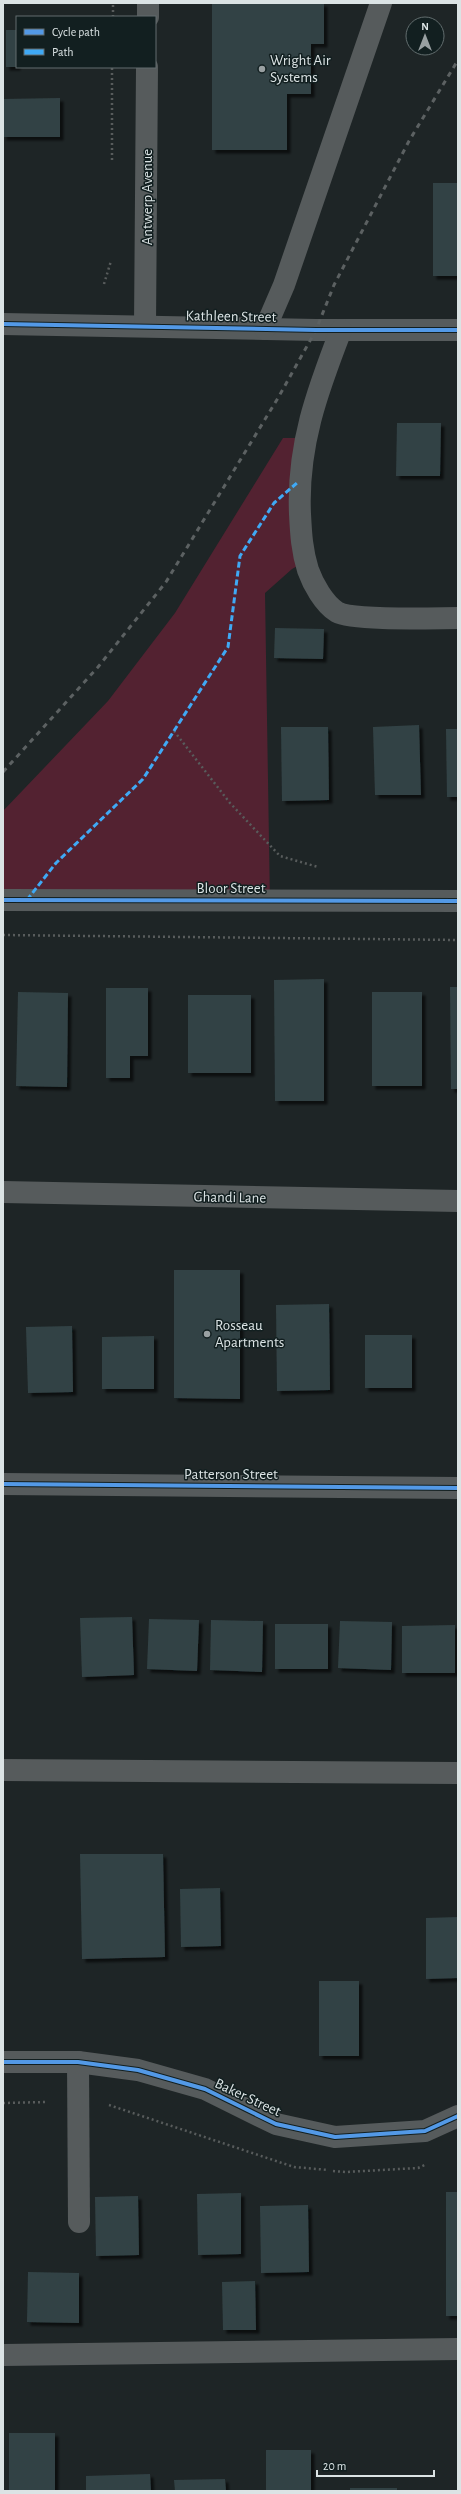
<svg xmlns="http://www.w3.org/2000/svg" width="461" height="2494" viewBox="0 0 461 2494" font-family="'Alegreya Sans',sans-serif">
	<defs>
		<filter id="shadow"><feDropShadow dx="3.5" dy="3.5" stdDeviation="1" flood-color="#0009"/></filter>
	</defs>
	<rect width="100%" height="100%" fill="#1e2526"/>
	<polygon fill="#532231" points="283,438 302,438 303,563 292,569 265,593 270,904 3,903 3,811 108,701 175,613"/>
	<g fill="#324245" filter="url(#shadow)">
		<polygon points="212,3 324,3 324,44 311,44 311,94 287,94 287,150 212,150"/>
		<rect x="6" y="30" width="11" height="37"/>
		<polygon points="60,98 60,137 3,137 3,99"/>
		<rect x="433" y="183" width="25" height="93"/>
		<polygon points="397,423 441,423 440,476 396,476"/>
		<polygon points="275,628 324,629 323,659 274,658"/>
		<polygon points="419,725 421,795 375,795 373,727"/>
		<polygon points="281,727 328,727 329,800 282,801"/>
		<polygon points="446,729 458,729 458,797 447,797"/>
		<polygon points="324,979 324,1101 275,1101 274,980"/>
		<polygon points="450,987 458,987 458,1089 451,1089"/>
		<polygon points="106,988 148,988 148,1056 130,1056 130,1078 106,1078"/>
		<polygon points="18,992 68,993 67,1087 16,1086"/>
		<rect x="372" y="992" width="50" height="94"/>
		<rect x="188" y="995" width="63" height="78"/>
		<polygon points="174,1270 240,1270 240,1399 174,1398"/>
		<polygon points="329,1304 330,1390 277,1391 276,1305"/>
		<polygon points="72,1326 73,1392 28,1393 26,1327"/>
		<rect x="365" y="1335" width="47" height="53"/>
		<polygon points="154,1336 154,1389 102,1389 102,1337"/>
		<polygon points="132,1617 134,1675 82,1677 80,1618"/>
		<polygon points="149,1619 199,1620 197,1671 147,1669"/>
		<polygon points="211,1620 263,1621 262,1672 210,1670"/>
		<polygon points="340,1621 392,1622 391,1670 338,1668"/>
		<rect x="275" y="1624" width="53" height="45"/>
		<polygon points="455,1625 455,1673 402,1673 402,1626"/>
		<polygon points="80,1854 163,1854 165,1957 82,1959"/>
		<polygon points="220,1888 221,1946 181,1947 180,1889"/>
		<polygon points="458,1917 458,1978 426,1979 426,1918"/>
		<rect x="319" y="1981" width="40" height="75"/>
		<rect x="446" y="2192" width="12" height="124"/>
		<polygon points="241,2193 241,2254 198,2255 197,2194"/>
		<polygon points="138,2196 139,2255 96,2256 95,2197"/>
		<polygon points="308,2205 309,2272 261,2273 260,2206"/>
		<polygon points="28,2272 79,2273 79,2323 27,2322"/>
		<polygon points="255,2281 256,2330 223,2330 222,2282"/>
		<rect x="9" y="2433" width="46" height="58"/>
		<rect x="266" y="2450" width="45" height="41"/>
		<polygon points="150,2474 151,2491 86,2491 86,2476"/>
		<polygon points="225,2479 226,2491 175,2491 174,2480"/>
		<rect x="350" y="2488" width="47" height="3"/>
	</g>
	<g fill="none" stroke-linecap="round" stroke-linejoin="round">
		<g stroke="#585c5c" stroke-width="2.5" stroke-dasharray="2 3" stroke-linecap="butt">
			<polyline points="113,17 113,3"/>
			<polyline points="112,160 112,67"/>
			<polyline points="104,284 111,261"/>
			<polyline points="174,731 230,803 280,856 318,867"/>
			<polyline points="3,935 458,940"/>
			<polyline points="3,2103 46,2102"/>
			<polyline points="109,2105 294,2167 328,2170"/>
			<polyline points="333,2171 346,2172 418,2168 427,2164"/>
		</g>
		<g stroke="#565b5c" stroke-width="22">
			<polyline points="148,17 148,3"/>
			<polyline points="3,324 316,330 458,330"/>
			<polyline points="145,326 147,67"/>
			<polyline points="265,329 284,285 381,3"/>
			<path d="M341,330C317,392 297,446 300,514C301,534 302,551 308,570C313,584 324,604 337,612C353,621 435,618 458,618"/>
			<polyline points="3,900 458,901"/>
			<polyline points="3,1192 458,1201"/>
			<polyline points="3,1484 458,1488"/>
			<polyline points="3,1770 458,1773"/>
			<polyline points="3,2062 78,2062 138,2070 205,2089 276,2124 335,2137 425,2131 458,2116"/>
			<polyline points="78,2062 79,2222"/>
			<polyline points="3,2355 458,2349"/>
		</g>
		<polyline stroke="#5c6162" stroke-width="3" stroke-dasharray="5 5" stroke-linecap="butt" points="3,772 98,667 166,582 278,398 316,330 334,285 409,141 458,60"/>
		<polyline stroke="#3fa9f5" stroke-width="3" stroke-dasharray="6 3" stroke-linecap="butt" points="27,900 56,863 143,779 228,647 240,556 274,503 298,482"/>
		<defs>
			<g id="cycleway">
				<polyline points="3,324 316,330 458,330"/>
				<polyline points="3,900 458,901"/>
				<polyline points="3,1484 458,1488"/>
				<polyline points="3,2062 78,2062 138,2070 205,2089 276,2124 335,2137 425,2131 458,2116"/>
			</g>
		</defs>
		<use href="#cycleway" stroke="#121f20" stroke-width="6"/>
		<use href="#cycleway" stroke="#5399e6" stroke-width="4"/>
	</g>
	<g fill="#99a0a2" stroke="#121f20" stroke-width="1.5">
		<circle cx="262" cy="69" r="4"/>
		<circle cx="207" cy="1334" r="4"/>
	</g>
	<g text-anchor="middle" stroke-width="3" stroke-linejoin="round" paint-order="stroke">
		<g font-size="15" fill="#dbe3e4" stroke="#121f20" text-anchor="start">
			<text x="270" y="65">Wright Air<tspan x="270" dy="17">Systems</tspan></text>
			<text x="215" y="1330">Rosseau<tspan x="215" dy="17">Apartments</tspan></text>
		</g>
		<g font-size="15" fill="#dbe3e4" stroke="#121f20">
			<text transform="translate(147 197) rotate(-90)" y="5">Antwerp Avenue</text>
			<text transform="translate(231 316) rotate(1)" y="5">Kathleen Street</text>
			<text x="231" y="893">Bloor Street</text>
			<text transform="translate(230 1197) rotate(1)" y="5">Ghandi Lane</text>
			<text x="231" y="1479">Patterson Street</text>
			<text transform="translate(248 2097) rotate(25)" y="5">Baker Street</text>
		</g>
	</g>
	<rect width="461" height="2494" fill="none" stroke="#dbe3e4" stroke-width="8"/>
	<rect x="16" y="16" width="140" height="52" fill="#121f20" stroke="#626d6e"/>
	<rect x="24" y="29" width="20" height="6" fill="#5399e6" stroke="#626d6e"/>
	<text x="52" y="36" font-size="12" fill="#dbe3e4">Cycle path</text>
	<rect x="24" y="49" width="20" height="6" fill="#3fa9f5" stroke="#626d6e"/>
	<text x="52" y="56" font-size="12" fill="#dbe3e4">Path</text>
	<g transform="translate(425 36)"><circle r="19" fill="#121f20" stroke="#626d6e"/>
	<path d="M0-3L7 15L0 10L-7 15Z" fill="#99a0a2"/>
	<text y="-6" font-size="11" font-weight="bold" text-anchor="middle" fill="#dbe3e4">N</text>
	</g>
	<path d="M317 2470v6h117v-6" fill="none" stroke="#dbe3e4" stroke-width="2"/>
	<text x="323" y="2470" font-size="12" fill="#dbe3e4" stroke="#121f20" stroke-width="3" paint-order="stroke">20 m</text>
</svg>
